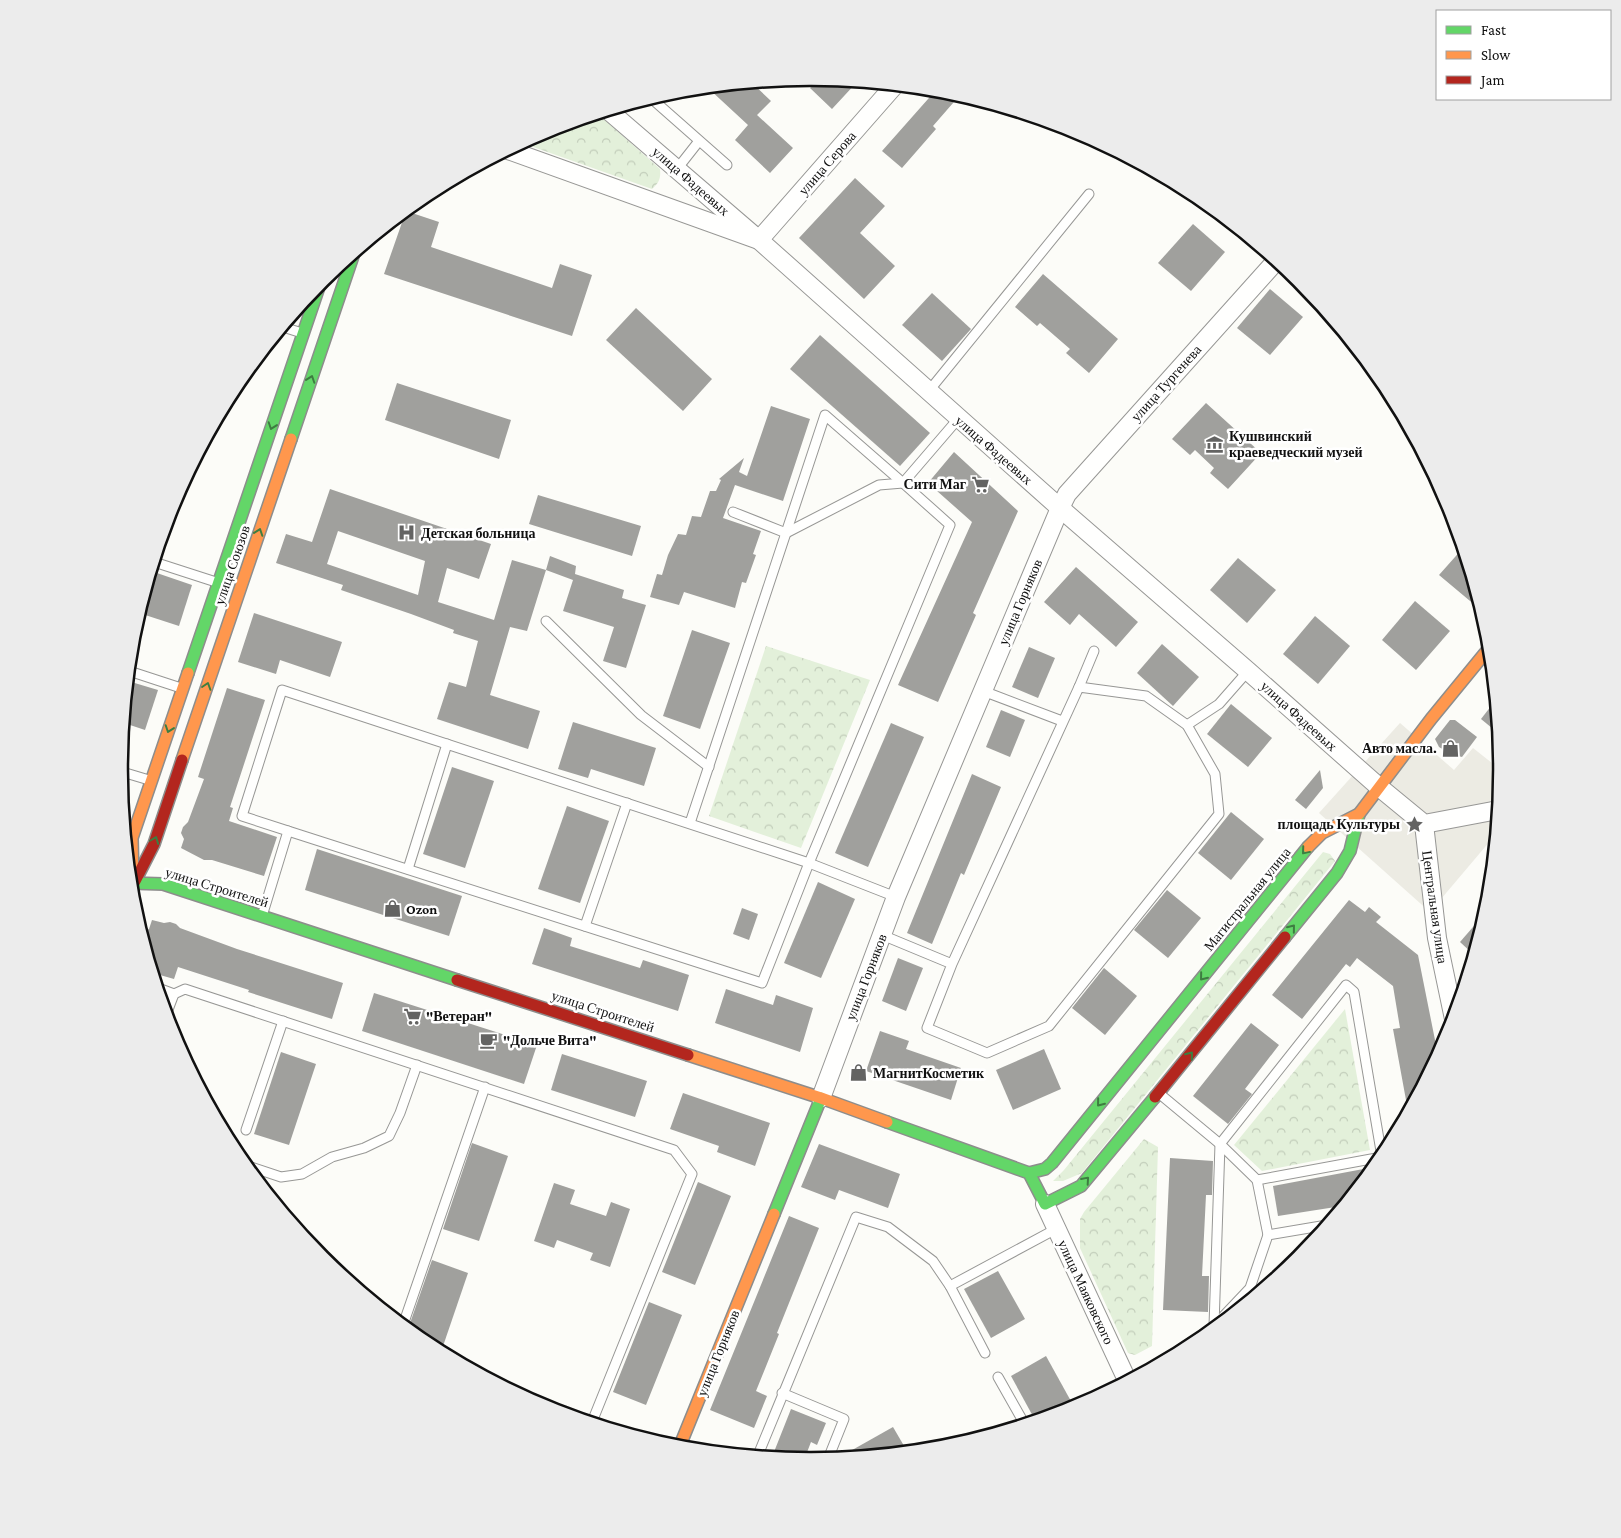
<svg xmlns="http://www.w3.org/2000/svg" width="1621" height="1538" viewBox="0 0 1621 1538" font-family="'Crimson Pro',serif">
	<defs>
		<pattern id="park-crowns" width="20" height="18" patternUnits="userSpaceOnUse" patternTransform="scale(1.25)"><rect width="20" height="18" fill="#e3f0da"/><path d="M2 6a3 3 0 1 1 6 0M12 15a3 3 0 1 1 6 0" fill="none" stroke="#c2cdba"/></pattern>
	</defs>
	<rect width="100%" height="100%" fill="#fcfcf8"/>
	<g fill="url(#park-crowns)">
		<path d="M598,114L660,169C661,178 659,183 652,189L522,143L546,130Z"/>
		<polygon points="766,646 870,680 801,848 709,816"/>
		<polygon points="1323,852 1330,854 1335,861 1082,1173 1063,1181 1053,1181 1064,1170"/>
		<polygon points="1345,1009 1370,1150 1262,1171 1234,1145"/>
		<polygon points="1144,1139 1158,1147 1152,1346 1135,1355 1128,1353 1080,1248 1080,1219 1084,1212"/>
	</g>
	<polygon fill="#ecebe3" points="1400,723 1454,770 1473,748 1502,771 1496,834 1430,912 1319,813"/>
	<g fill="#a0a09d" fill-rule="evenodd">
		<polygon points="820,78 835,80 857,82 832,109 810,88"/>
		<polygon points="752,83 771,101 757,115 793,148 770,173 735,140 748,125 708,88"/>
		<polygon points="936,90 946,91 960,95 933,126 936,129 902,168 882,151"/>
		<polygon points="855,178 885,206 860,233 895,266 864,299 799,238"/>
		<polygon points="406,211 439,222 431,247 552,288 560,264 592,275 572,336 384,274"/>
		<polygon points="1193,224 1225,252 1191,291 1158,263"/>
		<polygon points="1043,274 1118,339 1089,373 1066,353 1070,349 1040,323 1037,326 1015,307"/>
		<polygon points="1270,289 1303,317 1270,355 1237,328"/>
		<polygon points="932,293 971,329 942,361 902,325"/>
		<polygon points="636,308 712,379 683,411 606,340"/>
		<polygon points="820,335 930,433 900,466 790,369"/>
		<polygon points="397,383 511,420 499,459 385,420"/>
		<polygon points="1206,403 1261,453 1228,489 1210,473 1214,468 1195,450 1190,455 1172,439"/>
		<polygon points="771,406 810,419 783,501 735,485 723,518 761,531 753,554 756,555 746,583 742,582 735,608 684,592 679,605 650,597 657,574 662,575 668,555 678,534 686,535 692,516 701,517 710,491 716,491 721,480 719,479 744,458 739,472 747,476"/>
		<polygon points="954,452 1018,511 973,613 976,615 938,702 898,685 972,522 928,483"/>
		<path d="M330,489L491,544L479,579L447,568L438,602L494,620L512,560L546,570L527,631L510,627L490,695L540,711L528,749L437,719L449,682L466,687L478,641L453,633L454,630L411,614L341,590L343,585L276,563L286,534L312,542ZM338,531L425,561L418,595L327,564Z"/>
		<polygon points="538,495 641,526 632,556 529,524"/>
		<polygon points="1463,548 1472,579 1482,611 1439,575"/>
		<polygon points="550,556 576,566 575,574 624,590 622,598 646,605 626,668 603,661 614,627 563,611 573,580 546,570"/>
		<polygon points="1238,558 1276,590 1247,623 1210,590"/>
		<polygon points="1076,567 1138,622 1116,647 1079,614 1070,625 1044,602"/>
		<polygon points="151,571 192,585 179,626 139,613"/>
		<polygon points="1415,601 1450,631 1416,670 1382,640"/>
		<polygon points="254,613 342,642 330,677 280,660 276,674 238,662"/>
		<polygon points="1315,616 1350,646 1318,684 1283,654"/>
		<polygon points="692,630 730,643 700,729 663,716"/>
		<polygon points="1162,644 1199,677 1173,706 1137,673"/>
		<polygon points="1029,647 1055,658 1038,698 1012,687"/>
		<polygon points="128,681 158,690 145,730 124,723"/>
		<polygon points="227,688 265,700 230,807 233,808 229,821 277,837 264,876 212,860 204,860 181,848 184,839 181,833 183,827 188,822 204,779 198,777"/>
		<polygon points="1495,701 1497,715 1498,733 1481,719"/>
		<polygon points="1231,704 1272,738 1248,767 1207,734"/>
		<polygon points="1001,710 1025,720 1010,757 986,747"/>
		<polygon points="1450,720 1455,720 1477,737 1462,757 1451,754 1439,747 1435,739"/>
		<polygon points="573,722 656,748 644,786 591,769 588,778 558,769"/>
		<polygon points="891,723 924,737 868,867 835,853"/>
		<polygon points="452,767 494,781 465,868 423,854"/>
		<polygon points="1320,770 1323,788 1306,809 1295,800"/>
		<polygon points="972,774 1001,787 964,875 961,873 932,944 907,933"/>
		<polygon points="567,806 609,821 580,903 538,889"/>
		<polygon points="1231,812 1264,839 1231,880 1198,853"/>
		<polygon points="317,849 462,896 449,936 305,890"/>
		<polygon points="818,882 855,899 821,978 784,963"/>
		<polygon points="1167,890 1201,918 1168,958 1134,930"/>
		<polygon points="1349,900 1365,912 1369,907 1381,917 1376,922 1418,955 1438,1055 1408,1111 1393,1029 1400,1028 1393,986 1357,958 1350,967 1346,964 1302,1019 1272,995"/>
		<polygon points="742,908 758,914 749,940 733,934"/>
		<polygon points="1486,912 1473,954 1460,942"/>
		<polygon points="152,920 164,923 170,922 176,924 180,928 237,949 343,983 332,1019 248,992 249,990 178,967 174,979 153,973 143,938 144,932 149,929"/>
		<polygon points="544,928 572,938 570,946 640,968 643,960 689,975 678,1011 532,964"/>
		<polygon points="898,958 923,968 906,1011 882,1001"/>
		<polygon points="1104,968 1137,996 1105,1035 1072,1008"/>
		<polygon points="726,989 773,1005 776,995 813,1008 800,1052 715,1023"/>
		<polygon points="374,993 537,1045 524,1084 362,1031"/>
		<polygon points="1251,1023 1279,1045 1245,1089 1252,1094 1228,1124 1193,1096"/>
		<polygon points="880,1031 909,1041 906,1049 961,1068 951,1100 866,1071"/>
		<polygon points="1044,1049 1061,1089 1013,1110 996,1070"/>
		<polygon points="281,1052 316,1064 289,1145 254,1134"/>
		<polygon points="562,1054 647,1081 635,1117 551,1090"/>
		<polygon points="683,1093 770,1123 755,1166 717,1152 719,1146 670,1129"/>
		<polygon points="472,1143 508,1156 479,1241 443,1229"/>
		<polygon points="819,1144 900,1174 888,1208 839,1190 835,1200 801,1187"/>
		<polygon points="1170,1158 1213,1161 1212,1195 1206,1195 1202,1276 1209,1276 1208,1312 1163,1310"/>
		<polygon points="1374,1167 1342,1206 1278,1216 1273,1186"/>
		<polygon points="698,1182 731,1196 695,1285 662,1272"/>
		<polygon points="554,1183 575,1190 570,1204 606,1216 611,1202 630,1209 610,1267 590,1260 593,1253 557,1240 554,1248 534,1241"/>
		<polygon points="789,1216 819,1228 777,1333 779,1334 756,1391 767,1396 754,1428 710,1410"/>
		<polygon points="432,1260 468,1273 441,1352 426,1344 408,1329"/>
		<polygon points="998,1271 1025,1319 991,1338 964,1289"/>
		<polygon points="649,1302 682,1315 646,1405 613,1392"/>
		<polygon points="1046,1356 1072,1403 1047,1416 1035,1420 1011,1376"/>
		<polygon points="791,1409 826,1423 817,1445 811,1442 804,1460 772,1457"/>
		<polygon points="893,1427 907,1451 838,1458"/>
	</g>
	<g fill="none" stroke-linecap="round" stroke-linejoin="round">
		<defs>
			<g id="lane">
				<polyline points="651,98 727,165"/>
				<polyline points="677,169 699,141"/>
				<polyline points="283,327 302,333"/>
				<polyline points="928,392 1089,194"/>
				<polyline points="733,512 786,533 879,485 903,483"/>
				<polyline points="154,562 216,582"/>
				<polyline points="546,621 641,715 709,767"/>
				<polyline points="129,671 181,688"/>
				<polyline points="1079,687 1094,651"/>
				<polyline points="983,691 1062,721"/>
				<polyline points="1187,725 1219,704 1248,671"/>
				<polyline points="119,771 149,780"/>
				<polyline points="690,823 825,415 903,483"/>
				<polyline points="288,831 762,983 809,863 950,525 903,483 958,419"/>
				<polyline points="408,869 447,744"/>
				<polyline points="263,913 288,831 242,816 282,690 809,863 896,897"/>
				<polyline points="585,926 627,803"/>
				<polyline points="882,935 952,964 927,1028 987,1053 1049,1026 1219,814 1215,774 1187,725 1146,696 1079,687 952,964"/>
				<polyline points="158,988 174,994 166,1015"/>
				<polyline points="174,994 185,989 674,1150 692,1174 592,1422"/>
				<polyline points="1161,1095 1220,1144 1257,1180"/>
				<polyline points="246,1130 283,1021"/>
				<polyline points="245,1165 281,1177 302,1174 332,1157 364,1148 389,1136 400,1113 417,1065"/>
				<polyline points="1268,1235 1257,1180 1382,1157"/>
				<polyline points="403,1325 485,1087"/>
				<polyline points="1214,1326 1220,1144 1346,985 1354,992 1382,1157"/>
				<polyline points="1214,1327 1214,1326 1250,1288 1268,1235 1327,1225"/>
				<polyline points="985,1353 950,1286 1056,1229"/>
				<polyline points="998,1377 1024,1423"/>
				<polyline points="782,1393 844,1419 828,1459"/>
				<polyline points="758,1455 856,1217 888,1227 933,1261 950,1286"/>
			</g>
			<g id="street">
				<polyline points="609,111 759,240 1060,508 1248,671 1379,787 1424,824 1498,810"/>
				<polyline points="508,150 759,240 894,86"/>
				<polyline points="1424,824 1437,938 1454,1019"/>
				<polyline points="821,1098 896,897 1060,508 1067,494 1276,261"/>
				<polyline points="1045,1204 1127,1380"/>
			</g>
			<g id="fast">
				<polyline points="291,439 354,253"/>
				<polyline points="188,673 321,281"/>
				<polyline points="130,883 163,884 457,980"/>
				<polyline points="1285,937 1337,873 1350,851 1359,814"/>
				<polyline points="887,1122 1029,1173 1045,1204 1081,1186 1155,1097"/>
				<polyline points="1029,1173 1045,1169 1052,1163 1308,847"/>
				<polyline points="774,1214 821,1098"/>
			</g>
			<g id="slow">
				<polyline points="182,760 291,439"/>
				<polyline points="1308,847 1322,833 1359,814 1431,719 1490,647"/>
				<polyline points="133,881 132,838 188,673"/>
				<polyline points="688,1055 821,1098 887,1122"/>
				<polyline points="679,1448 774,1214"/>
			</g>
			<g id="jam">
				<polyline points="131,889 154,844 182,760"/>
				<polyline points="457,980 688,1055"/>
				<polyline points="1155,1097 1285,937"/>
			</g>
		</defs>
		<use href="#lane" stroke="#979795" stroke-width="11"/>
		<use href="#street" stroke="#979795" stroke-width="20"/>
		<use href="#fast" stroke="#8d8d8c" stroke-width="14"/>
		<use href="#slow" stroke="#8d8d8c" stroke-width="14"/>
		<use href="#jam" stroke="#8d8d8c" stroke-width="14"/>
		<use href="#lane" stroke="#fffffe" stroke-width="9"/>
		<use href="#street" stroke="#fffffe" stroke-width="18"/>
		<use href="#fast" stroke="#63d668" stroke-width="11"/>
		<use href="#slow" stroke="#ff974d" stroke-width="11"/>
		<use href="#jam" stroke="#b3261e" stroke-width="11"/>
	</g>
	<defs><path id="oneway-chevron" d="M-2-3.5L2.5 0L-2 3.5" fill="none" stroke-width="1.6" stroke-linecap="round" stroke-linejoin="round" transform="scale(1.25)"/></defs>
	<g stroke="#3e7d41">
		<use href="#oneway-chevron" transform="translate(311 379) rotate(-71)"/>
		<use href="#oneway-chevron" transform="translate(272 426) rotate(109)"/>
		<use href="#oneway-chevron" transform="translate(259 532) rotate(-71)"/>
		<use href="#oneway-chevron" transform="translate(207 686) rotate(-72)"/>
		<use href="#oneway-chevron" transform="translate(169 729) rotate(109)"/>
		<use href="#oneway-chevron" transform="translate(155 840) rotate(-69)"/>
		<use href="#oneway-chevron" transform="translate(1305 851) rotate(130)"/>
		<use href="#oneway-chevron" transform="translate(1292 928) rotate(-51)"/>
		<use href="#oneway-chevron" transform="translate(1203 977) rotate(129)"/>
		<use href="#oneway-chevron" transform="translate(1190 1055) rotate(-51)"/>
		<use href="#oneway-chevron" transform="translate(1100 1103) rotate(129)"/>
		<use href="#oneway-chevron" transform="translate(1086 1180) rotate(-49)"/>
	</g>
	<defs>
		<symbol id="museum-bare" viewBox="-9 -9 18 18"><path d="M0-6L6-3V-2H-6V-3ZM-5-1h2V3h-2ZM-1-1h2V3h-2ZM3-1h2V3H3ZM-6 4H6V6H-6Z" fill="#636362" stroke="#fff" stroke-width="2.5" paint-order="stroke"/></symbol>
		<symbol id="supermarket-bare" viewBox="-9 -9 18 18"><path d="M-6-5.5h2.5l.6 2H6L4.5 2H-2.5L-4.4-4H-6ZM-1.5 3.2a1.3 1.3 0 1 0 .1 0ZM3 3.2a1.3 1.3 0 1 0 .1 0Z" fill="#636362" stroke="#fff" stroke-width="2.5" paint-order="stroke"/></symbol>
		<symbol id="hospital-bare" viewBox="-9 -9 18 18"><path d="M-5-5h3v3.5h4V-5h3V5h-3V1.5h-4V5h-3Z" fill="#636362" stroke="#fff" stroke-width="2.5" paint-order="stroke"/></symbol>
		<symbol id="shop-bare" viewBox="-9 -9 18 18"><path d="M-5-2.5h2.3a2.7 3.5 0 0 1 5.4 0H5L5.5 6h-11ZM-1.5-2.5h3a1.5 2.3 0 0 0-3 0Z" fill="#636362" stroke="#fff" stroke-width="2.5" paint-order="stroke"/></symbol>
		<symbol id="sight-bare" viewBox="-9 -9 18 18"><path d="M0-6L1.8-2.2L6-1.7L2.9 1.2L3.7 5.4L0 3.3L-3.7 5.4L-2.9 1.2L-6-1.7L-1.8-2.2Z" fill="#636362" stroke="#fff" stroke-width="2.5" paint-order="stroke"/></symbol>
		<symbol id="cafe-bare" viewBox="-9 -9 18 18"><path d="M-5.5-4.5H6V0H3Q3 3.5 0 3.5H-2.5Q-5.5 3.5-5.5 0ZM3-3.2v2h1.7v-2ZM-6 4.5H4V6H-6Z" fill="#636362" stroke="#fff" stroke-width="2.5" paint-order="stroke"/></symbol>
	</defs>
	<g fill-rule="evenodd">
		<use href="#museum-bare" x="1202" y="432" width="25" height="25"/>
		<use href="#supermarket-bare" x="968" y="472" width="25" height="25"/>
		<use href="#hospital-bare" x="394" y="520" width="25" height="25"/>
		<use href="#shop-bare" x="1438" y="736" width="25" height="25"/>
		<use href="#sight-bare" x="1402" y="812" width="25" height="25"/>
		<use href="#shop-bare" x="380" y="896" width="25" height="25"/>
		<use href="#supermarket-bare" x="400" y="1004" width="25" height="25"/>
		<use href="#cafe-bare" x="476" y="1028" width="25" height="25"/>
		<use href="#shop-bare" x="846" y="1060" width="25" height="25"/>
	</g>
	<g text-anchor="middle" stroke-width="5" stroke-linejoin="round" paint-order="stroke">
		<g font-size="14" fill="#111" stroke="#fff">
			<text transform="translate(827 163) rotate(-49)" y="5">улица Серова</text>
			<text transform="translate(691 181) rotate(41)" y="5">улица Фадеевых</text>
			<text transform="translate(1166 383) rotate(-48)" y="5">улица Тургенева</text>
			<text transform="translate(994 450) rotate(41)" y="5">улица Фадеевых</text>
			<text transform="translate(232 565) rotate(-71)" y="5">улица Союзов</text>
			<text transform="translate(1020 602) rotate(-67)" y="5">улица Горняков</text>
			<text transform="translate(1299 716) rotate(42)" y="5">улица Фадеевых</text>
			<text transform="translate(217 887) rotate(17)" y="5">улица Строителей</text>
			<text transform="translate(1247 899) rotate(-51)" y="5">Магистральная улица</text>
			<text transform="translate(1435 907) rotate(82)" y="5">Центральная улица</text>
			<text transform="translate(866 977) rotate(-69)" y="5">улица Горняков</text>
			<text transform="translate(603 1011) rotate(18)" y="5">улица Строителей</text>
			<text transform="translate(1086 1292) rotate(65)" y="5">улица Маяковского</text>
			<text transform="translate(718 1353) rotate(-68)" y="5">улица Горняков</text>
		</g>
		<g font-size="14" font-weight="bold" fill="#111" stroke="#fff" text-anchor="start">
			<text x="1229" y="441">Кушвинский<tspan x="1229" dy="16">краеведческий музей</tspan></text>
			<text x="966" y="489" text-anchor="end">Сити Маг</text>
			<text x="421" y="538">Детская больница</text>
			<text x="1437" y="753" text-anchor="end">Авто масла.</text>
			<text x="1400" y="829" text-anchor="end">площадь Культуры</text>
			<text x="406" y="914">Ozon</text>
			<text x="426" y="1021">"Ветеран"</text>
			<text x="503" y="1045">"Дольче Вита"</text>
			<text x="873" y="1078">МагнитКосметик</text>
		</g>
	</g>
	<path d="M0 0H1621V1538H0ZM810 86H811A682 682 0 0 1 1493 768V770A682 682 0 0 1 811 1452H810A682 682 0 0 1 128 770V768A682 682 0 0 1 810 86Z" fill="#ececec" fill-rule="evenodd"/>
	<path fill="none" stroke="#111" stroke-width="2.5" d="M810 86H811A682 682 0 0 1 1493 768V770A682 682 0 0 1 811 1452H810A682 682 0 0 1 128 770V768A682 682 0 0 1 810 86Z"/>
	<rect x="1436" y="10" width="175" height="90" fill="#ffffff" stroke="#a0a0a0"/>
	<rect x="1446" y="26" width="25" height="8" fill="#63d668" stroke="#a0a0a0"/>
	<text x="1481" y="35" font-size="15" fill="#111111">Fast</text>
	<rect x="1446" y="51" width="25" height="8" fill="#ff974d" stroke="#a0a0a0"/>
	<text x="1481" y="60" font-size="15" fill="#111111">Slow</text>
	<rect x="1446" y="76" width="25" height="8" fill="#b3261e" stroke="#a0a0a0"/>
	<text x="1481" y="85" font-size="15" fill="#111111">Jam</text>
</svg>
